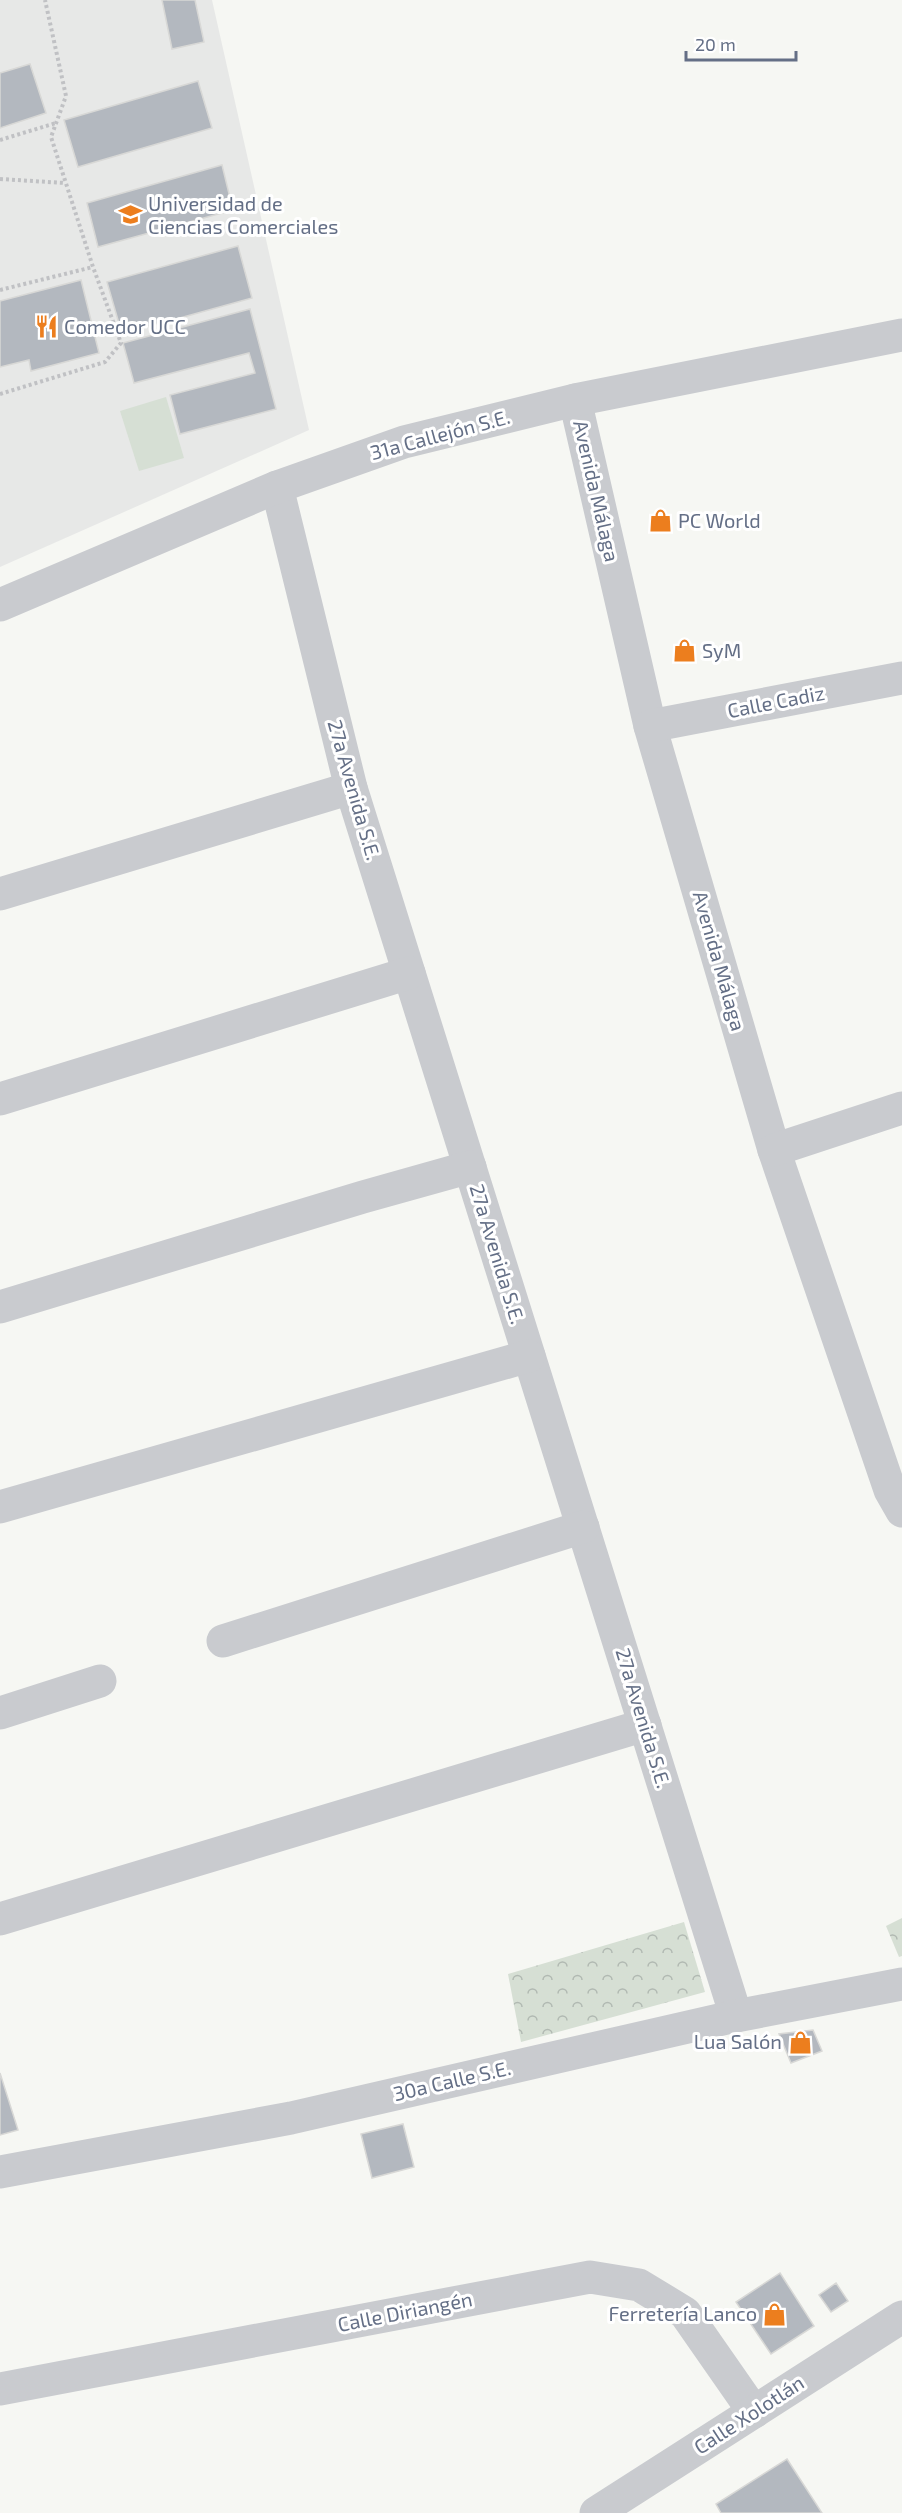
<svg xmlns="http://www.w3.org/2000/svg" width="902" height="2513" viewBox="0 0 902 2513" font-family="'Exo 2',sans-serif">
	<defs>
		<pattern id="park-crowns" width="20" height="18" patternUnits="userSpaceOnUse" patternTransform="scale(1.5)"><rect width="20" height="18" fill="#d6dfd4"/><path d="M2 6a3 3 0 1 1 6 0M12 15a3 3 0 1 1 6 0" fill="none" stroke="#b1b9b2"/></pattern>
	</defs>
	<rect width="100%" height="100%" fill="#f6f7f3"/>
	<polygon fill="#e7e8e7" points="0,0 212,0 309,430 0,567"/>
	<g fill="url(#park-crowns)">
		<polygon points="902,1918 902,1956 899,1957 886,1926"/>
		<polygon points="684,1922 705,1992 521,2042 508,1974"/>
	</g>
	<polygon fill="#d6dfd4" points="166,397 184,458 139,471 120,411"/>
	<g fill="#b3b8bf" stroke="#d8d8d6" stroke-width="1.5">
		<polygon points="162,0 195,0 204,42 172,49"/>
		<polygon points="30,64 46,113 0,128 0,73"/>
		<polygon points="198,81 212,128 78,167 64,120"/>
		<polygon points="222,165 233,210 98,247 87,203"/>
		<polygon points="238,246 252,298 122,334 107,282"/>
		<polygon points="81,280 99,353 31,371 29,360 0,367 0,301"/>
		<polygon points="250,309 276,409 180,434 170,395 255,373 249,353 134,383 123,343"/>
		<polygon points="813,2030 822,2051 791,2063 779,2034"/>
		<polygon points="0,2073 18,2130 0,2135"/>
		<polygon points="403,2124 414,2167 372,2178 361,2134"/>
		<polygon points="780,2273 814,2326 771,2354 736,2302"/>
		<polygon points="836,2283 848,2301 831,2312 819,2295"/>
		<polygon points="787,2459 822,2513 721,2513 716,2504"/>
	</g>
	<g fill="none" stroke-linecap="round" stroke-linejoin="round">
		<g stroke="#c0c1c4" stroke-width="4" stroke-dasharray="3 3" stroke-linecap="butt">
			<polyline points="0,140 56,123"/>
			<polyline points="0,179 65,183"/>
			<polyline points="0,290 93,267"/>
			<polyline points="0,394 105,362 121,343 93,267 51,137 66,96 45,0"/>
		</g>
		<g stroke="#c9cbcf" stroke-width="33">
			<polyline points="575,400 650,726 774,1150 890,1490 902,1511"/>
			<polyline points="277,487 351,788 736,2016"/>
			<polyline points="0,605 277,487 404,442 575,400 902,335"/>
			<polyline points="650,726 902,678"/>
			<polyline points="0,894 351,788"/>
			<polyline points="0,1099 409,973"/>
			<polyline points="774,1150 902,1108"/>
			<polyline points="0,1307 363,1197 470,1167"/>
			<polyline points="0,1507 529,1356"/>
			<polyline points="223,1641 583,1527"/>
			<polyline points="0,1713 100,1681"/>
			<polyline points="0,1919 645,1725"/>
			<polyline points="0,2172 291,2118 736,2016 902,1984"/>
			<polyline points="0,2389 590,2277 639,2285 685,2313 754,2412"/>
			<polyline points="596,2513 902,2317"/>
		</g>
	</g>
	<defs>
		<symbol id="university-bare" viewBox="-9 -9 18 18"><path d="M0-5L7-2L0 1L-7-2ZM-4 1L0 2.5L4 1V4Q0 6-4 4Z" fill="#ec7e1e" stroke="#fff" stroke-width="2.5" paint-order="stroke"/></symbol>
		<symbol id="restaurant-bare" viewBox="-9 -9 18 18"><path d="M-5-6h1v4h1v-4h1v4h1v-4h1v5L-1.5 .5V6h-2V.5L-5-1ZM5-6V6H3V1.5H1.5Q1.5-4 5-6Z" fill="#ec7e1e" stroke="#fff" stroke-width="2.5" paint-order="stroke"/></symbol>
		<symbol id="shop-bare" viewBox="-9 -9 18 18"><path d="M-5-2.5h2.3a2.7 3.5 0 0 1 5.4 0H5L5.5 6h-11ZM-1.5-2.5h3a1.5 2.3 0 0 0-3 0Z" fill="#ec7e1e" stroke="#fff" stroke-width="2.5" paint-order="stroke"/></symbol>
	</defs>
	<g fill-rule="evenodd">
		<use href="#university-bare" x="114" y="198" width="33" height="33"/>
		<use href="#restaurant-bare" x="30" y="310" width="33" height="33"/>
		<use href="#shop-bare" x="644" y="504" width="33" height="33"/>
		<use href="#shop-bare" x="668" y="634" width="33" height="33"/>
		<use href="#shop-bare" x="784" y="2026" width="33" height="33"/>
		<use href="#shop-bare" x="758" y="2298" width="33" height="33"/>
	</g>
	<g text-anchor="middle" stroke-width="6" stroke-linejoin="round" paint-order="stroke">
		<g font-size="20" fill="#646f86" stroke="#fff" text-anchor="start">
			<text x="148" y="211">Universidad de<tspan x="148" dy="23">Ciencias Comerciales</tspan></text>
			<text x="64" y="334">Comedor UCC</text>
			<text x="678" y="528">PC World</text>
			<text x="702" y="658">SyM</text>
			<text x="782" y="2049" text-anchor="end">Lua Salón</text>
			<text x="757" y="2321" text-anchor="end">Ferretería Lanco</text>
		</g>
		<g font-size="20" fill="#646f86" stroke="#fff">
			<text transform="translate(440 435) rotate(-15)" y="7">31a Callejón S.E.</text>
			<text transform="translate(596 491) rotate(77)" y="7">Avenida Málaga</text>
			<text transform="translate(776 702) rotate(-11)" y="7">Calle Cadiz</text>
			<text transform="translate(354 790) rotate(74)" y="7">27a Avenida S.E.</text>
			<text transform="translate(719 961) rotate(74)" y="7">Avenida Málaga</text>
			<text transform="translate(497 1254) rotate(73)" y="7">27a Avenida S.E.</text>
			<text transform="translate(643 1718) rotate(73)" y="7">27a Avenida S.E.</text>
			<text transform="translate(452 2081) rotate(-13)" y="7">30a Calle S.E.</text>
			<text transform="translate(405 2312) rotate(-11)" y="7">Calle Diriangén</text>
			<text transform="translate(749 2415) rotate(-33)" y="7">Calle Xolotlán</text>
		</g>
	</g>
	<path d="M686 51v9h110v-9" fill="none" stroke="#646f86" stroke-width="3"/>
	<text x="695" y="51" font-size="18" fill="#646f86" stroke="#ffffff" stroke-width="4.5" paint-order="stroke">20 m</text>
</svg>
